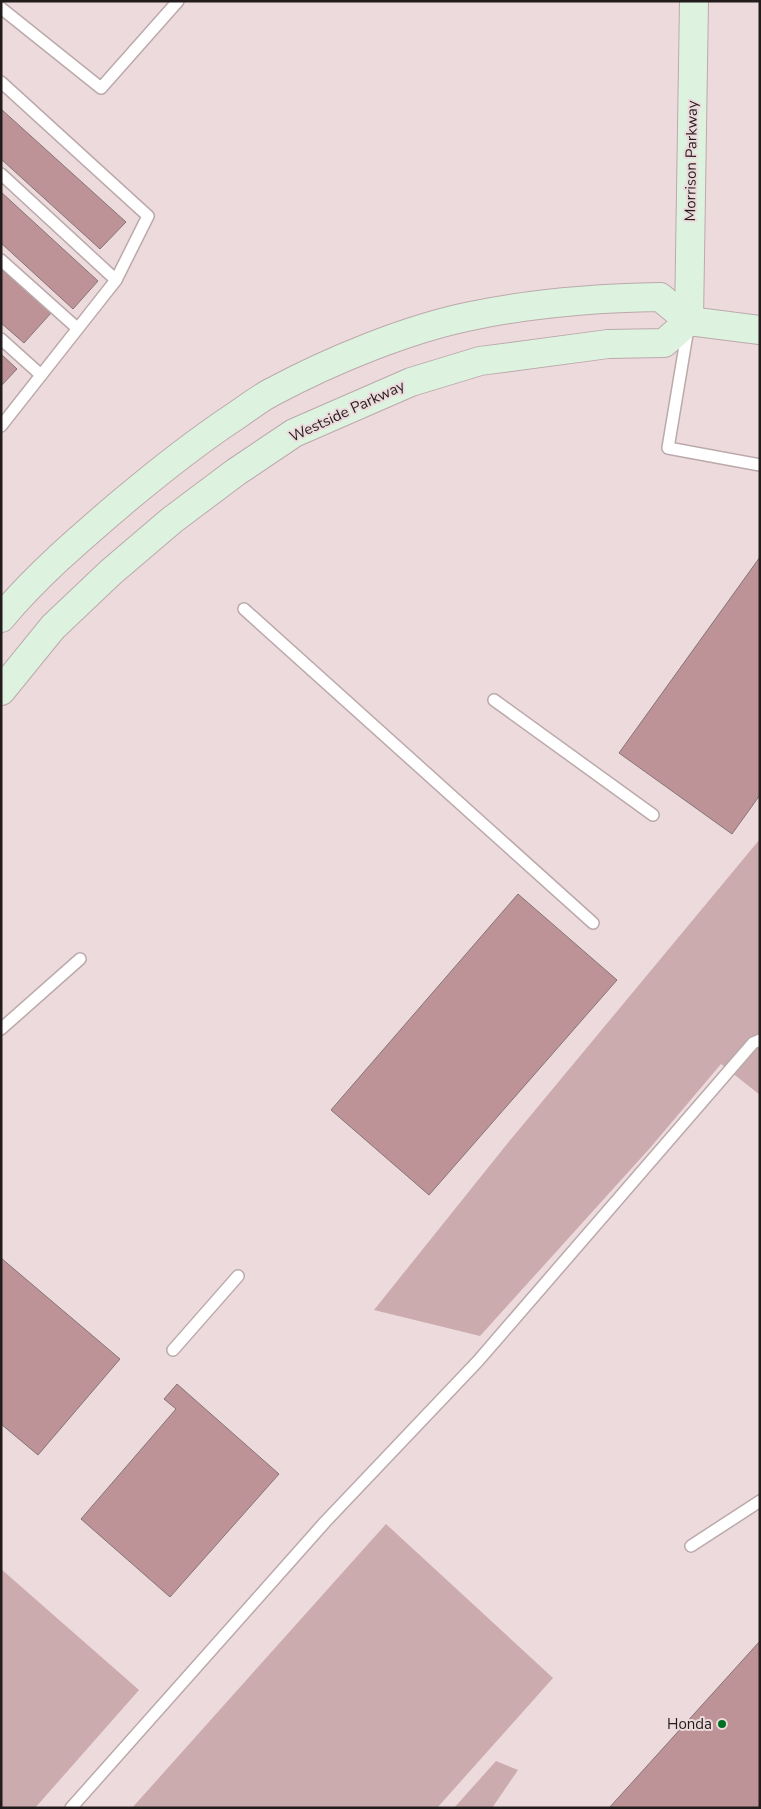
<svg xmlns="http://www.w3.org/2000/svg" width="761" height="1809" viewBox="0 0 761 1809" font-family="'Nunito Sans',sans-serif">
	<rect width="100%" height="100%" fill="#eddadc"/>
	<g fill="#cbabae">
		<polygon points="760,839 760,1095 721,1064 650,1148 480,1336 374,1310 507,1144"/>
		<polygon points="386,1524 553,1678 437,1808 132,1808"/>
		<polygon points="1,1569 139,1690 35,1808 1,1808"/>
		<polygon points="496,1761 518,1770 492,1808 454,1808"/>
	</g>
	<g fill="#be9397" stroke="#857476">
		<polygon points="1,109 126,222 100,249 1,159"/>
		<polygon points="1,192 98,281 73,309 1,243"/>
		<polygon points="1,269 51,313 24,343 1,323"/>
		<polygon points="1,354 17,369 1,386"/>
		<polygon points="760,557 760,795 732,834 619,753"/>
		<polygon points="518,894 617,980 429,1195 331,1110"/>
		<polygon points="1,1258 120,1359 38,1455 1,1424"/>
		<polygon points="177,1384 279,1474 170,1597 81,1519 176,1409 164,1399"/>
		<polygon points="760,1641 760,1808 609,1808"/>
	</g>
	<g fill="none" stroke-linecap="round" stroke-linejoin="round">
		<defs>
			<g id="lane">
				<polyline points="1,8 101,88 178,1"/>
				<polyline points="1,82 148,216 116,280"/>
				<polyline points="1,174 116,280 1,426"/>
				<polyline points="1,260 77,328"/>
				<polyline points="688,328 668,448 760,465"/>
				<polyline points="1,339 41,375"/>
				<polyline points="244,609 593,923"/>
				<polyline points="494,700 653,815"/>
				<polyline points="1,1029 80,959"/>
				<polyline points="173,1350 238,1276"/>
				<polyline points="691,1546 760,1501"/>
				<polyline points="71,1808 325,1522 478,1361 753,1043 760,1040"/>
			</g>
			<g id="secondary">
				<polyline points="689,321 694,1"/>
				<path d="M1,618C36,576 78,540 119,505C157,473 196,442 237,415C249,407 260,398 272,392C330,361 407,329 471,316C533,303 597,298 660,297L689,321L760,330"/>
				<polyline points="1,691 53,627 111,572 172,520 236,472 294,433 411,382 480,361 608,344 664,343 689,321"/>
			</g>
		</defs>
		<use href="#lane" stroke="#bba9ab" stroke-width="14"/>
		<use href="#secondary" stroke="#bba9ab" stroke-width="30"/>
		<use href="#lane" stroke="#fff" stroke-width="11"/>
		<use href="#secondary" stroke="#def2e0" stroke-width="28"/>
	</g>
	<circle fill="#007023" stroke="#eddadc" stroke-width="2" cx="722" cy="1724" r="5"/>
	<g text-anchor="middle" stroke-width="4" stroke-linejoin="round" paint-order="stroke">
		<g font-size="15" fill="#231c1d" stroke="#eddadc">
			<text transform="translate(691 161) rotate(-89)" y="5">Morrison Parkway</text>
			<text transform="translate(347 411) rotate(-25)" y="5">Westside Parkway</text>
		</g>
		<g font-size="15" fill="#231c1d" stroke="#eddadc" text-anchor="end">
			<text x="712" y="1729">Honda</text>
		</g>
	</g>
	<rect width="761" height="1809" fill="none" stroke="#231c1d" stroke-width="5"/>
</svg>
